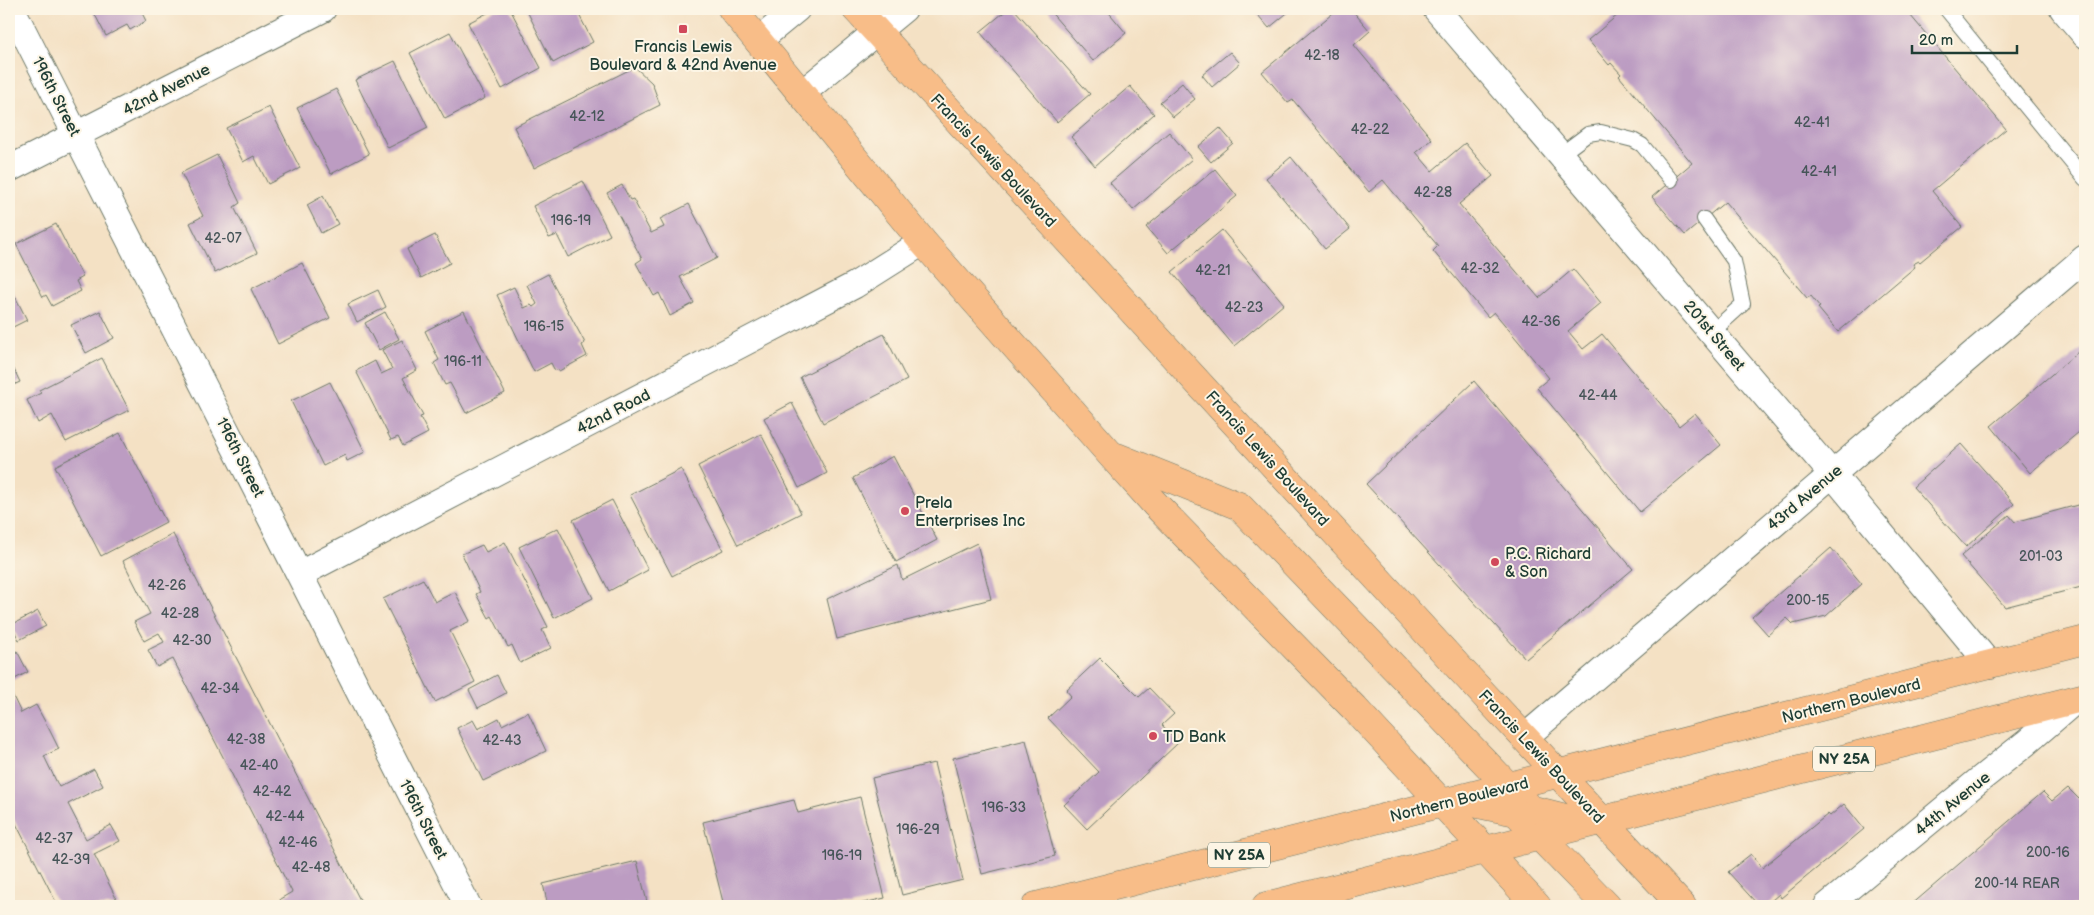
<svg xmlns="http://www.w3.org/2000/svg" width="2094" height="915" viewBox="0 0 2094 915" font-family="'Balsamiq Sans',sans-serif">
	<rect width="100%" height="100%" fill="#fcf5e5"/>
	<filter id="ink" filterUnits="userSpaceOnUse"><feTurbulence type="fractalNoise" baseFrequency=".02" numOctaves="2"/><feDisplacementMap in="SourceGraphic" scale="10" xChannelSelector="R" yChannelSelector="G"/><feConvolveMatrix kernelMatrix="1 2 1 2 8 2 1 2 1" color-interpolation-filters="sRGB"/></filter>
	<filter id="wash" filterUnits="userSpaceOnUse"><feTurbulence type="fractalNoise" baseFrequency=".0096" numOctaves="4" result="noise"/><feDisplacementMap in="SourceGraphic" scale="20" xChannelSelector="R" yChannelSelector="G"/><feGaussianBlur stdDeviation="1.12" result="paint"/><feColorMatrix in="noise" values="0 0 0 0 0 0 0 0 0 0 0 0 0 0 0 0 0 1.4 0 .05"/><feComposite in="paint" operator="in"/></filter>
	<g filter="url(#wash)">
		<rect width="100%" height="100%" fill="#f4e1c4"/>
		<g id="blocks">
			<g fill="#bc9cc2">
				<polygon points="92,9 140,9 146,21 130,30 127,25 106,36"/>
				<polygon points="495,9 510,9 541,68 502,89 468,23"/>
				<polygon points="526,9 576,9 593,42 553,63"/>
				<polygon points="1008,9 1014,9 1090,94 1057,122 980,32"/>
				<polygon points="1048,9 1106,9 1126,33 1093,61"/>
				<polygon points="1263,9 1292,9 1269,28 1257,14"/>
				<polygon points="1338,9 1351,9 1370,31 1354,45 1432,139 1416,152 1432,171 1465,143 1493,176 1459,204 1539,298 1573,269 1601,303 1568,331 1583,349 1602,334 1679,426 1695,413 1721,445 1640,512 1537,388 1549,378 1494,312 1488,317 1433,251 1438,246 1383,180 1369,192 1293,100 1288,103 1262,72"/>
				<polygon points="1625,9 1905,9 2006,129 1932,191 1962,227 1920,262 1919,261 1913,264 1915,267 1838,332 1818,308 1820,307 1811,296 1807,298 1725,202 1685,235 1652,197 1692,163 1619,76 1621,74 1611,63 1609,65 1588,40"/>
				<polygon points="450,32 485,98 445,119 410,53"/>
				<polygon points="1230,52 1240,63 1212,87 1202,75"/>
				<polygon points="395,61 428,128 388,148 355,80"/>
				<polygon points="635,67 652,83 660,105 534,168 514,127"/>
				<polygon points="1182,83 1195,99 1173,117 1160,102"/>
				<polygon points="1130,86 1154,114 1095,166 1071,137"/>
				<polygon points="336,89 369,154 331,174 297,108"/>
				<polygon points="269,107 300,168 268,184 254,156 243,162 226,128"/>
				<polygon points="1220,128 1233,143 1211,162 1198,147"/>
				<polygon points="1169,132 1192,159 1133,210 1110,183"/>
				<polygon points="217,155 240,203 234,207 257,253 215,273 190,223 203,216 181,173"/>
				<polygon points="1291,157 1350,229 1325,249 1266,178"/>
				<polygon points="1215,169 1237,196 1168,253 1146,227"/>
				<polygon points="583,181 610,235 568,257 557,235 549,238 533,206"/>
				<polygon points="622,185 630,200 633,199 651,233 664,227 660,219 689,204 717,258 680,277 694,303 670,316 659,293 654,296 636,263 642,259 607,193"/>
				<polygon points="323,196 338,224 321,233 307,205"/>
				<polygon points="56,224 83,277 76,281 81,291 52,306 46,295 43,297 16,244"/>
				<polygon points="1222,230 1284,304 1234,346 1172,272"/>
				<polygon points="435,235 450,263 421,278 407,249"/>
				<polygon points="302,263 330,318 278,344 251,289"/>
				<polygon points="548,274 585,343 582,345 587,356 559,371 554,369 551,363 534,372 497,295 514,287 524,308 531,305 533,307 537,304 527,285"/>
				<polygon points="9,284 27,320 9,329"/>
				<polygon points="378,290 386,307 357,322 348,304"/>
				<polygon points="100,311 114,338 86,353 71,325"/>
				<polygon points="464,311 505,393 466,413 450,383 445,385 434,363 439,360 425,331"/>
				<polygon points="385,312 399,339 379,350 365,323"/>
				<polygon points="884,334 907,380 823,423 800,377"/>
				<polygon points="402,340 417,370 403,378 423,416 420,417 428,433 403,446 398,437 391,440 356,371 375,361 381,374 392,369 382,350"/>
				<polygon points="2085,346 2085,427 2030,473 1991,426"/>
				<polygon points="102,358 129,410 66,442 52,415 38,423 27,400 41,393 39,390"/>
				<polygon points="9,359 20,382 9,387"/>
				<polygon points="1474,381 1633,569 1526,659 1366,484"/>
				<polygon points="330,382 365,452 347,461 345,455 323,466 291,401"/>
				<polygon points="792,403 827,473 799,488 764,418"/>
				<polygon points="120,433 166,522 101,556 55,466"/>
				<polygon points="761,434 801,513 738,545 698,466"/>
				<polygon points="1961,444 2014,504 1966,547 1913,487"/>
				<polygon points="893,456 937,540 896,562 853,478"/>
				<polygon points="681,469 723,550 672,576 630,495"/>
				<polygon points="612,500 648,570 609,591 573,520"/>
				<polygon points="2085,503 2085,586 2005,607 1961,556 2009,515 2015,522"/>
				<polygon points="558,528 593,598 554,618 519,547"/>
				<polygon points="173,534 330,841 363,906 284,906 280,899 292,892 173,659 157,667 148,650 164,642 159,633 144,641 134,622 150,614 123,561"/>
				<polygon points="505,542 548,627 542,630 551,648 520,663 512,645 508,647 492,616 489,618 476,594 480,592 462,554 482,545 486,552"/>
				<polygon points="977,543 991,599 837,639 827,599 898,565 902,580"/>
				<polygon points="1831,548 1862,584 1826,616 1793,624 1787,618 1768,635 1752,617"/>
				<polygon points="423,579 435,602 455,592 470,621 450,631 475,682 435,702 383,599"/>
				<polygon points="38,611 46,626 19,640 11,625"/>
				<polygon points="17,651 28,672 9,682 9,655"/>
				<polygon points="1100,658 1139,697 1149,688 1174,714 1162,725 1178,743 1087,829 1064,805 1099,772 1048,718 1071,696 1066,690"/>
				<polygon points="497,675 506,693 478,708 469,690"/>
				<polygon points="9,688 21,713 36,705 49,729 59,749 44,756 59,787 94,769 103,786 68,804 86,839 111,825 120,841 94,854 120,906 58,906 9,810"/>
				<polygon points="528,712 546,751 483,781 457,728 473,720 478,729 499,718 502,725"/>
				<polygon points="1026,740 1055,856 982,874 953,758"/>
				<polygon points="934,763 963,880 902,895 872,778"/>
				<polygon points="2068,788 2079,799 2085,794 2085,906 1910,906 2043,792 2052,801"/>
				<polygon points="860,797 885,898 851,906 724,906 703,822 794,800 798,813"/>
				<polygon points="1844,804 1864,829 1781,898 1779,894 1765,906 1759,906 1728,872 1751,854 1762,868 1828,814 1830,816"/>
				<polygon points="637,861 648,906 548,906 543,884"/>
			</g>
		</g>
	</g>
	<g filter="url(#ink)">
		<use href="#blocks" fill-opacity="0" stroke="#6a7666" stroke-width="1"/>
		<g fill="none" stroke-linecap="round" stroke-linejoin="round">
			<defs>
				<g id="lane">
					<polyline points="1946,9 2085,179"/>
					<polyline points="1560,155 1588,134 1601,132 1633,140 1642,145 1671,180"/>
					<polyline points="1704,219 1734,261 1743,304 1712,332"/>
				</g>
				<g id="street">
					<polyline points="12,9 468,906"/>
					<polyline points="1436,9 1832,474 1990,665"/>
					<polyline points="2063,9 2085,35"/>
					<polyline points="758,41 797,9"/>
					<polyline points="801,94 904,9"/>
					<polyline points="9,169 323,9"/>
					<polyline points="300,574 855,285 923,242"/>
					<polyline points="1525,737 2085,258"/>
					<polyline points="1827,906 1978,781 2026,743 2076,700"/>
				</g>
				<g id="primary">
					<polyline points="732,9 923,242 1111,455 1155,504 1355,709 1537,906"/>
					<polyline points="856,9 1462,671 1682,906"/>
					<polyline points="1117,457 1239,506 1530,809 1586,823"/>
					<polyline points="1464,801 1516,812 1607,906"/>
					<polyline points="1036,906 2085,640"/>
					<polyline points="1266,906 2085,697"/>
				</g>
			</defs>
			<use href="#lane" stroke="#6a7666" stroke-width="16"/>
			<use href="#street" stroke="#6a7666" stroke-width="28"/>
			<use href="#primary" stroke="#6a7666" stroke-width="29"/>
			<use href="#lane" stroke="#fff" stroke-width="14"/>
			<use href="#street" stroke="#fff" stroke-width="26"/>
			<use href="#primary" stroke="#f8bd88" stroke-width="28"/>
		</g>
	</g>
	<g fill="#d1495b" stroke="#fcf5e5" stroke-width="2">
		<rect x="678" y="24" width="10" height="10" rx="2.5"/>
		<circle cx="905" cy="511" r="5"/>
		<circle cx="1495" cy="562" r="5"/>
		<circle cx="1153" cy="736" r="5"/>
	</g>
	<g text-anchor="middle" stroke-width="4" stroke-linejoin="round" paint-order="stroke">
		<g font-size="14" fill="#465558">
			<text x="1322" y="60">42-18</text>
			<text x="587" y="121">42-12</text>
			<text x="1812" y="127">42-41</text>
			<text x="1370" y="134">42-22</text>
			<text x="1819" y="176">42-41</text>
			<text x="1433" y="197">42-28</text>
			<text x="571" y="225">196-19</text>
			<text x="223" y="243">42-07</text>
			<text x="1480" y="273">42-32</text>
			<text x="1213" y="275">42-21</text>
			<text x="1244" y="312">42-23</text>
			<text x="1541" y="326">42-36</text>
			<text x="544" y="331">196-15</text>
			<text x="463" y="366">196-11</text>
			<text x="1598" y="400">42-44</text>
			<text x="2041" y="561">201-03</text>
			<text x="167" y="590">42-26</text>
			<text x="1808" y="605">200-15</text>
			<text x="180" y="618">42-28</text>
			<text x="192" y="645">42-30</text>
			<text x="220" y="693">42-34</text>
			<text x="246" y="744">42-38</text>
			<text x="502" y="745">42-43</text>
			<text x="259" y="770">42-40</text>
			<text x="272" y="796">42-42</text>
			<text x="1004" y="812">196-33</text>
			<text x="285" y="821">42-44</text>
			<text x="918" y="834">196-29</text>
			<text x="54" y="843">42-37</text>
			<text x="298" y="847">42-46</text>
			<text x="2048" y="857">200-16</text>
			<text x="842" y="860">196-19</text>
			<text x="71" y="864">42-39</text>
			<text x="311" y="872">42-48</text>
			<text x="2017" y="888">200-14 REAR</text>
		</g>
		<g fill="#fcf5e5" stroke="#617469" stroke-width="1">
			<rect x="1813" y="746.5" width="62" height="25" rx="4"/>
			<rect x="1208" y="842.5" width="62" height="25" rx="4"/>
		</g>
		<g font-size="15" font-weight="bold" fill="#1f3d34">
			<text x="1844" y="764">NY 25A</text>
			<text x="1239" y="860">NY 25A</text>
		</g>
		<g font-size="16" fill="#1f3d34" stroke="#fcf5e5" text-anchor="start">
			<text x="683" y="52" text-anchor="middle">Francis Lewis<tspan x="683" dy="18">Boulevard &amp; 42nd Avenue</tspan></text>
			<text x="915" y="508">Prela<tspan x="915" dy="18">Enterprises Inc</tspan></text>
			<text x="1505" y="559">P.C. Richard<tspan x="1505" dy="18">&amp; Son</tspan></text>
			<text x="1163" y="742">TD Bank</text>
		</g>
		<g font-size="16" fill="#1f3d34" stroke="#fcf5e5">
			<text transform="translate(166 89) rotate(-27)" y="6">42nd Avenue</text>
			<text transform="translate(57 96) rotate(63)" y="6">196th Street</text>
			<text transform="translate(994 160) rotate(47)" y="6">Francis Lewis Boulevard</text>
			<text transform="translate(1715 335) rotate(50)" y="6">201st Street</text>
			<text transform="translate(613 411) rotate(-27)" y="6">42nd Road</text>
			<text transform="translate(241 457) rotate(63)" y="6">196th Street</text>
			<text transform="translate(1268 458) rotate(48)" y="6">Francis Lewis Boulevard</text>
			<text transform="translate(1804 497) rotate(-40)" y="6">43rd Avenue</text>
			<text transform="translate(1851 700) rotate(-14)" y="6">Northern Boulevard</text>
			<text transform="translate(1542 756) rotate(47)" y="6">Francis Lewis Boulevard</text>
			<text transform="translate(1459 799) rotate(-14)" y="6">Northern Boulevard</text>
			<text transform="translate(1952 803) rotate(-39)" y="6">44th Avenue</text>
			<text transform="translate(424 819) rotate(63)" y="6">196th Street</text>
		</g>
	</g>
	<rect width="2094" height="915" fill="none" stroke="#fcf5e5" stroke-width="30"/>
	<path d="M1912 45v8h105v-8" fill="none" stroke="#1f3d34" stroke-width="2.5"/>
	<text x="1919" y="45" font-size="15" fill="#1f3d34" stroke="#fcf5e5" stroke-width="4" paint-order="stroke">20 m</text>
</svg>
